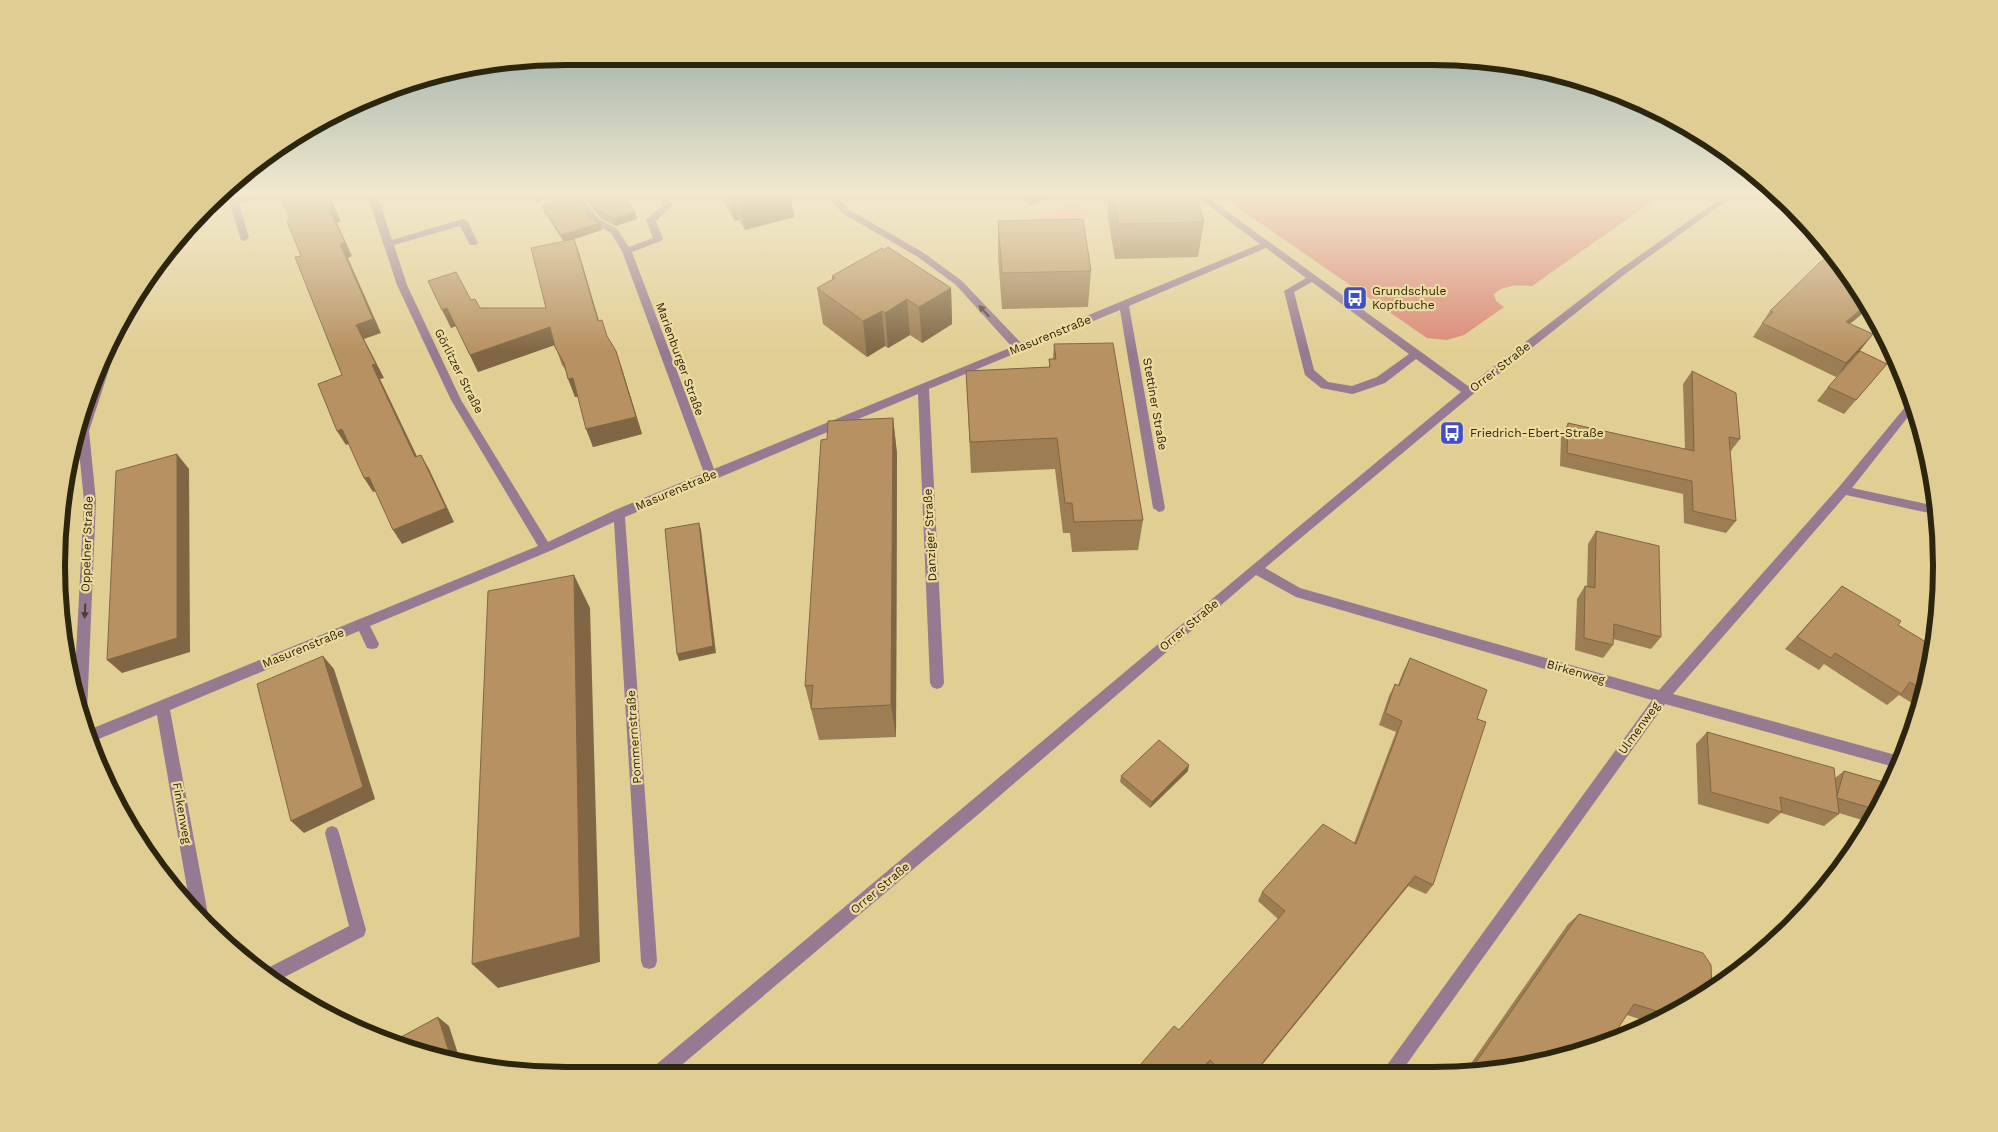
<svg xmlns="http://www.w3.org/2000/svg" width="1998" height="1132" viewBox="0 0 1998 1132" font-family="'Work Sans',sans-serif">
	<rect width="100%" height="100%" fill="#e1ce93"/>
	<polygon fill="#f9aa9a" points="1075,204 1090,216 1077,221 1007,229"/>
	<path fill="#da8877" d="M1218,194H1663L1532,286C1519,285 1505,284 1494,294L1496,301L1504,307L1464,335L1447,340L1427,338Z"/>
	<g fill="none" stroke-linecap="round" stroke-linejoin="round">
		<g fill="#967a91" fill-rule="evenodd">
			<polygon points="257,194 273,194 271,196 239,203 249,238 244,241 241,240 229,201 231,199"/>
			<path d="M367,194H377L392,240L463,219L468,222L478,243L476,245H470L460,226L394,245L407,285L461,400L548,542L615,510L704,473L622,251L611,233L593,223L574,200V196H580L599,219L617,229L629,247L653,238L646,220L663,205L656,194H664L673,205L656,221L663,239L661,241L632,252L714,469L1012,347L956,285L918,257L842,213L826,194H835L848,209L924,253L962,281L1021,343L1260,244L1193,194H1203L1468,386L1619,270L1727,194H1736L1625,274L1472,395L1265,568L1300,588L1659,690L1839,487L1911,400L1915,408L1852,488L1936,506L1938,515L1846,495L1673,694L1903,757L1898,768L1665,704L1401,1072H1382L1652,700L1296,597L1256,575L981,812L671,1074H650L652,1068C922,843 1190,616 1461,392L1416,359L1385,383L1356,393L1352,394L1321,388L1305,375L1284,291L1306,278L1266,248L1129,306L1165,508L1163,511L1159,512L1153,508L1120,310L929,389L944,683L942,687L937,689L932,687L930,683L918,394L625,517L657,961L655,967L649,969L643,967L641,961L614,522L550,551L370,626L379,644L377,648L372,649L367,648L359,631L170,710L209,920L206,926L191,911L157,715L89,743L86,731L538,546L451,400L397,285ZM1312,282L1409,354L1377,377L1352,386L1328,382L1314,370L1294,292Z"/>
			<polygon points="121,320 124,323 89,431 96,501 87,712 82,717 74,692 84,501 77,431 109,341"/>
			<polygon points="332,826 337,828 339,833 366,930 364,936 275,982 262,971 349,926 325,833 327,828"/>
		</g>
	</g>
	<g fill="#9d7d53">
		<polygon points="532,194 545,194 538,203"/>
		<polygon points="584,194 635,212 637,219 615,226 600,218 586,200"/>
		<polygon points="719,194 790,194 794,217 745,230 739,220 735,221"/>
		<polygon points="1012,194 1065,194 1029,205 1020,196 1016,197"/>
		<polygon points="1109,194 1196,194 1204,222 1198,257 1115,259 1107,212"/>
		<polygon points="542,206 589,217 600,223 602,230 574,239 580,256 599,321 609,340 622,369 642,434 593,447 578,397 575,397 567,372 562,365 555,345 478,372 456,326 451,328 471,300 480,308 546,308 563,241 545,213"/>
		<polygon points="998,221 1091,271 1088,307 1002,309 998,257"/>
		<polygon points="1837,256 1869,308 1850,324 1873,334 1862,348 1836,377 1753,337 1770,311"/>
		<polygon points="832,276 951,288 952,324 922,343 910,335 888,348 885,346 867,357 823,324 817,288 832,280"/>
		<polygon points="1054,344 1143,520 1138,550 1072,552 1070,533 1063,533 1055,469 971,473 966,371 1049,367 1049,359 1053,359"/>
		<polygon points="1692,371 1740,439 1730,452 1736,521 1726,533 1684,523 1683,494 1560,466 1561,436 1568,423 1685,449 1683,384"/>
		<polygon points="1875,378 1844,414 1817,401 1828,387"/>
		<polygon points="893,418 897,454 896,737 819,740 805,686 827,439"/>
		<polygon points="1596,531 1661,637 1651,649 1613,639 1613,645 1603,658 1575,650 1577,599 1585,586 1587,586 1588,544"/>
		<polygon points="1842,586 1898,625 1934,647 1920,708 1899,695 1887,705 1824,664 1819,670 1785,649"/>
		<polygon points="1410,658 1477,719 1433,885 1426,894 1408,886 1256,1072 1211,1072 1206,1068 1179,1030 1278,919 1258,901 1262,892 1354,843 1396,732 1379,725 1389,696 1395,684 1398,685 1404,670"/>
		<polygon points="1707,732 1835,778 1844,771 1890,784 1872,823 1839,813 1839,814 1824,826 1781,813 1768,824 1698,804 1696,744"/>
		<polygon points="1188,771 1150,808 1120,782 1121,776"/>
		<polygon points="1579,914 1706,994 1667,1014 1665,1013 1646,1021 1627,1015 1498,1071 1465,1072 1568,924"/>
	</g>
	<g fill="#806644">
		<polygon points="327,194 328,194 341,221 337,223 352,256 348,258 381,333 364,339 384,378 380,379 424,471 415,457 372,365 356,325 340,244 329,209"/>
		<polygon points="535,194 545,194 538,203"/>
		<polygon points="729,194 733,194 739,220 735,221"/>
		<polygon points="737,194 790,194 794,217 745,230"/>
		<polygon points="1016,194 1020,194 1020,196 1016,197"/>
		<polygon points="1030,194 1065,194 1029,205"/>
		<polygon points="635,212 637,219 615,226 613,219"/>
		<polygon points="600,223 602,230 574,239 580,256 604,339 561,235"/>
		<polygon points="951,288 952,324 922,343 919,307"/>
		<polygon points="907,299 910,335 888,348 885,313"/>
		<polygon points="1867,304 1869,308 1835,336 1846,322"/>
		<polygon points="447,308 456,326 451,328 442,310"/>
		<polygon points="882,311 885,346 867,357 863,321"/>
		<polygon points="550,327 557,344 478,372 470,355"/>
		<polygon points="1873,334 1862,348 1836,377 1846,363"/>
		<polygon points="616,351 622,369 642,434 593,447 586,429"/>
		<polygon points="573,378 580,396 575,397 568,379"/>
		<polygon points="893,418 897,454 896,737 891,705"/>
		<polygon points="342,429 351,443 346,445 337,431"/>
		<polygon points="177,454 189,469 190,652 122,673 107,660"/>
		<polygon points="421,455 429,469 454,522 402,544 393,530"/>
		<polygon points="369,477 378,490 373,492 364,478"/>
		<polygon points="699,523 701,530 716,653 679,661 677,654"/>
		<polygon points="574,575 590,608 600,962 498,988 472,964"/>
		<polygon points="323,656 334,669 375,799 304,833 291,821"/>
		<polygon points="1189,765 1188,771 1150,808 1152,802"/>
		<polygon points="1415,876 1408,886 1256,1072 1255,1072"/>
		<polygon points="1679,1004 1665,1013 1646,1021 1660,1012"/>
		<polygon points="438,1017 449,1026 460,1060 451,1058"/>
		<polygon points="1210,1060 1206,1068 1202,1072 1199,1072"/>
	</g>
	<g fill="#b79161" stroke="#806644">
		<polygon points="280,194 327,194 333,207 329,209 345,242 340,244 373,319 356,325 376,364 372,365 415,457 421,455 446,508 393,530 369,477 364,478 342,429 337,431 318,384 342,375 295,257 301,256 287,221 290,220"/>
		<polygon points="584,194 622,194 635,212 613,219 598,210"/>
		<polygon points="1113,194 1196,194 1204,222 1118,224"/>
		<polygon points="572,196 589,217 600,223 561,235 542,206"/>
		<polygon points="1083,219 1091,271 1002,273 998,221"/>
		<polygon points="574,239 598,321 602,320 607,336 616,351 636,417 586,429 573,378 568,379 564,363 555,347 550,327 470,355 447,308 442,310 428,281 456,272 471,300 475,299 480,308 546,308 531,248"/>
		<polygon points="888,247 951,288 919,307 907,299 885,313 882,311 863,321 817,288 835,278 832,276 882,248 884,250"/>
		<polygon points="1834,253 1837,256 1867,304 1846,322 1873,334 1846,363 1762,323 1773,312 1770,311 1819,263"/>
		<polygon points="1113,343 1143,520 1074,522 1072,503 1065,503 1057,438 970,442 966,371 1050,367 1049,359 1056,359 1054,344"/>
		<polygon points="1860,351 1887,364 1856,400 1828,387"/>
		<polygon points="1692,371 1736,393 1740,439 1729,437 1736,521 1693,511 1692,481 1567,453 1568,423 1694,451"/>
		<polygon points="893,418 891,705 811,709 813,685 805,686 821,440 827,439 828,421"/>
		<polygon points="177,454 177,638 107,660 116,471"/>
		<polygon points="699,523 713,646 677,654 665,529"/>
		<polygon points="1596,531 1659,546 1661,637 1614,624 1613,645 1584,638 1585,586 1595,588"/>
		<polygon points="574,575 580,937 472,964 488,591"/>
		<polygon points="1842,586 1901,621 1898,625 1934,647 1924,691 1910,682 1901,694 1835,653 1831,658 1797,637"/>
		<polygon points="323,656 363,787 291,821 257,684"/>
		<polygon points="1410,658 1487,690 1477,719 1486,722 1433,885 1415,876 1255,1072 1222,1072 1210,1060 1199,1072 1133,1073 1174,1026 1179,1030 1285,911 1262,892 1314,834 1323,824 1356,844 1402,721 1385,713 1395,684 1399,686"/>
		<polygon points="1707,732 1834,768 1839,814 1780,797 1782,812 1711,792"/>
		<polygon points="1159,740 1189,765 1152,802 1121,776"/>
		<polygon points="1844,771 1890,784 1878,810 1837,798 1837,796"/>
		<polygon points="1579,914 1703,953 1711,965 1712,988 1706,994 1684,1005 1679,1004 1660,1012 1634,1004 1609,1042 1596,1049 1498,1071 1472,1072 1472,1068"/>
		<polygon points="438,1017 451,1058 402,1049 390,1043"/>
	</g>
	<defs><path id="oneway-solid" d="M-6-.8H1V-3.2L6.5 0L1 3.2V.8H-6Z" transform="scale(1.25)"/></defs>
	<g fill="#4c3f35">
		<use href="#oneway-solid" transform="translate(984 311) rotate(-133)"/>
		<use href="#oneway-solid" transform="translate(85 611) rotate(93)"/>
	</g>
	<linearGradient id="sky" x2="0" y2="1"><stop stop-color="#8fa6a4"/><stop offset="0.55" stop-color="#f2e9ce"/><stop offset="1" stop-color="#f2e9ce" stop-opacity="0"/></linearGradient>
	<rect width="1998" height="352" fill="url(#sky)"/>
	<defs>
		<symbol id="bus-square" viewBox="-11 -11 22 22"><rect x="-9" y="-9" width="18" height="18" rx="4" fill="#404fc3" stroke="#eedba0"/><path d="M-5-6H5V4H4V6H2V4H-2V6H-4V4H-5ZM-3.5-4V0h7V-4ZM-3.5 1.2v1.5H-2V1.2ZM2 1.2v1.5H3.5V1.2Z" fill="#fff"/></symbol>
	</defs>
	<g fill-rule="evenodd">
		<use href="#bus-square" x="1341" y="284" width="28" height="28"/>
		<use href="#bus-square" x="1438" y="419" width="28" height="28"/>
	</g>
	<g text-anchor="middle" stroke-width="4.5" stroke-linejoin="round" paint-order="stroke">
		<g font-size="12" fill="#2d260e" stroke="#eedba0" text-anchor="start">
			<text x="1372" y="295">Grundschule<tspan x="1372" dy="14">Kopfbuche</tspan></text>
			<text x="1470" y="437">Friedrich-Ebert-Straße</text>
		</g>
		<g font-size="12" fill="#2d260e" stroke="#eedba0">
			<text transform="translate(1050 335) rotate(-22)" y="4">Masurenstraße</text>
			<text transform="translate(680 359) rotate(70)" y="4">Marienburger Straße</text>
			<text transform="translate(1500 367) rotate(-38)" y="4">Orrer Straße</text>
			<text transform="translate(459 371) rotate(63)" y="4">Görlitzer Straße</text>
			<text transform="translate(1155 404) rotate(80)" y="4">Stettiner Straße</text>
			<text transform="translate(676 490) rotate(-23)" y="4">Masurenstraße</text>
			<text transform="translate(930 535) rotate(-93)" y="4">Danziger Straße</text>
			<text transform="translate(87 544) rotate(-88)" y="4">Oppelner Straße</text>
			<text transform="translate(1189 625) rotate(-40)" y="4">Orrer Straße</text>
			<text transform="translate(303 648) rotate(-22)" y="4">Masurenstraße</text>
			<text transform="translate(1576 672) rotate(16)" y="4">Birkenweg</text>
			<text transform="translate(1639 728) rotate(-54)" y="4">Ulmenweg</text>
			<text transform="translate(634 737) rotate(-94)" y="4">Pommernstraße</text>
			<text transform="translate(182 813) rotate(80)" y="4">Finkenweg</text>
			<text transform="translate(880 888) rotate(-40)" y="4">Orrer Straße</text>
		</g>
	</g>
	<path d="M0 0H1998V1132H0ZM566 65H1432A501 501 0 0 1 1933 566V566A501 501 0 0 1 1432 1067H566A501 501 0 0 1 65 566V566A501 501 0 0 1 566 65Z" fill="#dfcd94" fill-rule="evenodd"/>
	<path fill="none" stroke="#2d260e" stroke-width="6" d="M566 65H1432A501 501 0 0 1 1933 566V566A501 501 0 0 1 1432 1067H566A501 501 0 0 1 65 566V566A501 501 0 0 1 566 65Z"/>
</svg>
